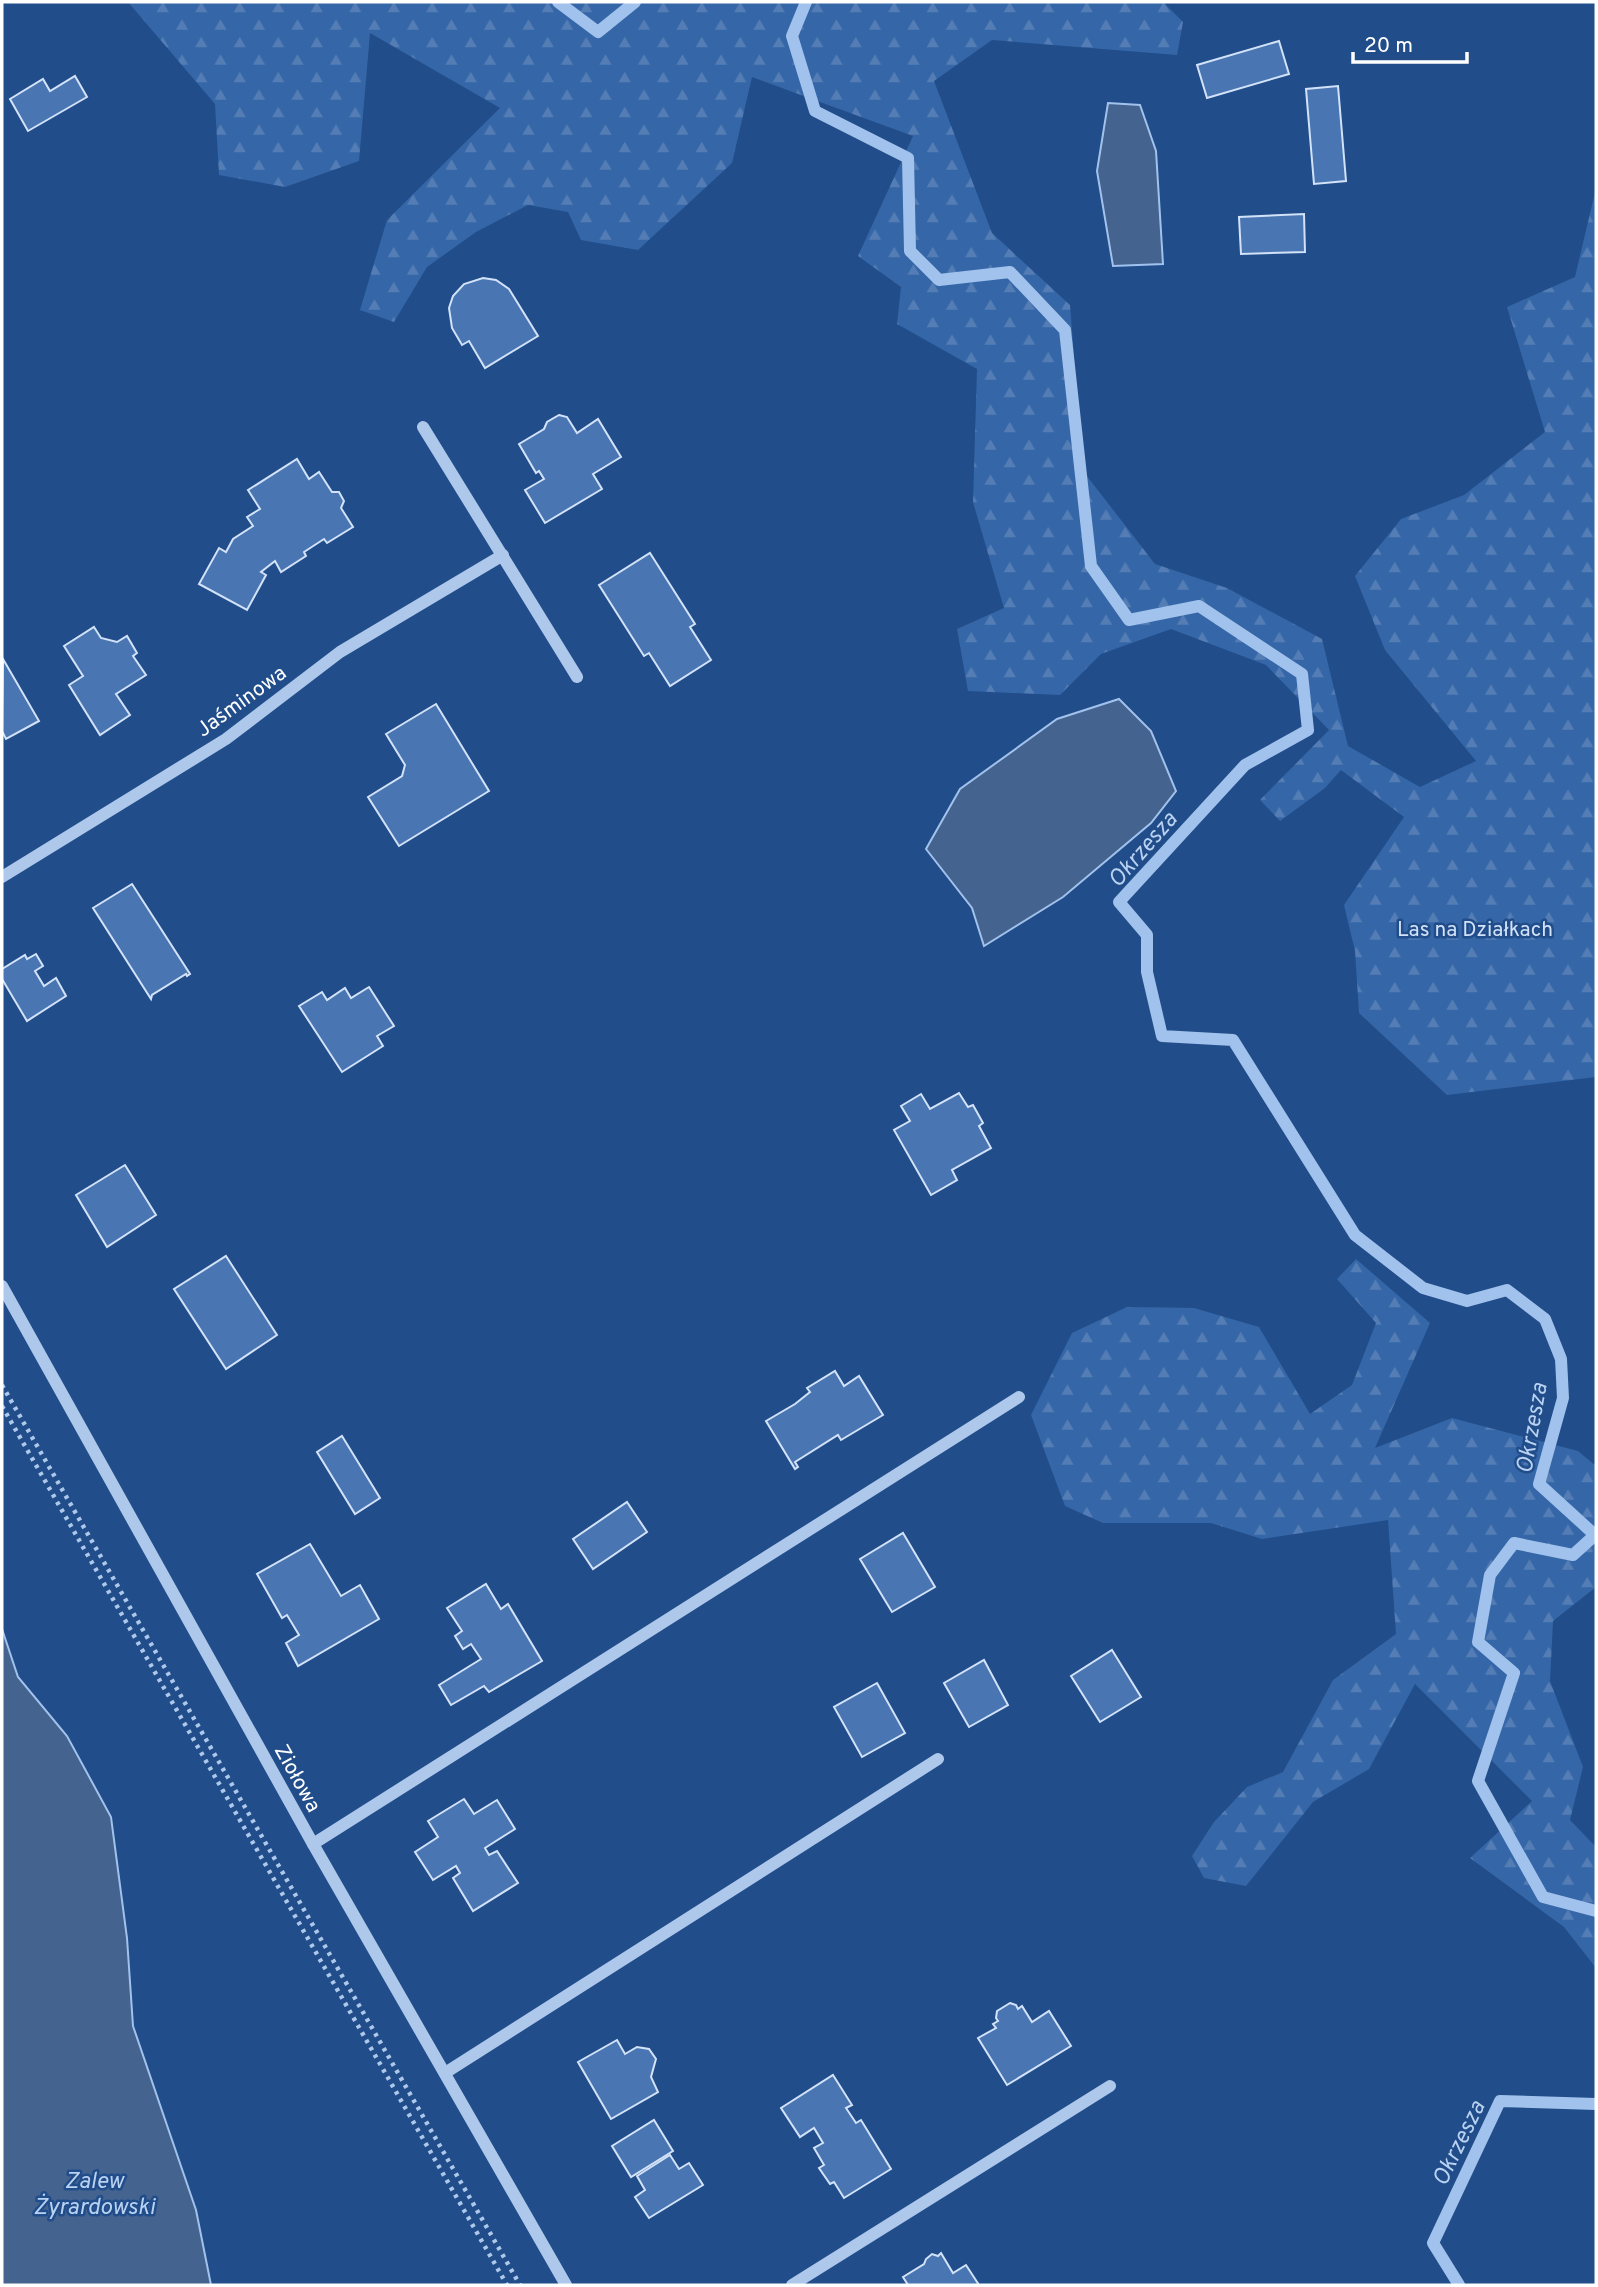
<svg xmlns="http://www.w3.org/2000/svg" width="1598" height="2287" viewBox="0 0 1598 2287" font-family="Overpass,sans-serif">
	<defs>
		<pattern id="forest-firs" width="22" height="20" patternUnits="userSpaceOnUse" patternTransform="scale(1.75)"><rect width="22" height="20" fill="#3566a7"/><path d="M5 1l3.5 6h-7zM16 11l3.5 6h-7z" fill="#537db4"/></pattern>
	</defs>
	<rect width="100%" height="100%" fill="#214d8a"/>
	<g fill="url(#forest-firs)">
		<polygon points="128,2 1163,2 1183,22 1177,55 992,40 934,81 992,233 1070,305 1083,471 1155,564 1227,588 1322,639 1348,746 1420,787 1476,761 1385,650 1355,576 1401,519 1464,495 1545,432 1507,307 1575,277 1596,188 1596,1077 1447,1095 1359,1013 1355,951 1344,905 1404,817 1341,770 1325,788 1280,821 1260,800 1329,730 1266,665 1171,629 1101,654 1060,695 968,691 957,629 1004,608 973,502 977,369 897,324 901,287 858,256 913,136 752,77 732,163 638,250 581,240 568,212 528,205 476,232 427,267 394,322 360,310 387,220 500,108 370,33 359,161 285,187 219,175 215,104"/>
		<polygon points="1356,1259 1430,1323 1375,1448 1452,1418 1578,1451 1596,1466 1596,1587 1553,1621 1550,1681 1583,1767 1570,1820 1596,1847 1596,1968 1564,1927 1470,1858 1532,1801 1415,1684 1369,1769 1313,1802 1246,1886 1204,1878 1192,1856 1214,1822 1247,1787 1283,1772 1333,1680 1396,1634 1388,1520 1262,1539 1211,1523 1103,1523 1065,1506 1031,1415 1072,1333 1127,1307 1194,1308 1259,1327 1310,1414 1352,1385 1376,1323 1337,1279"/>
	</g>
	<g fill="#44638f" stroke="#a1c2ec" stroke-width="2">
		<polygon points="1108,103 1140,105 1156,151 1163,264 1113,266 1097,171"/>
		<polygon points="1119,699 1151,731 1176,791 1151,823 1063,897 984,946 972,908 926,849 960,789 1057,719"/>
		<polygon points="2,1629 18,1677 67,1736 111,1817 127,1938 133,2026 196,2210 211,2285 2,2285"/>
	</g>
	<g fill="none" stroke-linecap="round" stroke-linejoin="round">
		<g stroke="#a1c2ec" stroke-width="12">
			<polyline points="558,2 598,32 635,2"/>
			<polyline points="806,2 792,36 815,111 908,158 910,251 939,280 1010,272 1065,330 1091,566 1129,620 1199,606 1302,674 1308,730 1245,765 1119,902 1147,935 1147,972 1162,1036 1233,1040 1355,1235 1423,1288 1467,1301 1507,1290 1545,1319 1561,1359 1563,1398 1539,1484 1595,1535 1573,1555 1514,1543 1490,1575 1478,1642 1514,1673 1478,1781 1543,1897 1596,1911"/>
			<polyline points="1459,2285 1433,2243 1500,2101 1596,2104"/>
		</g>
	</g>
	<g fill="#4976b2" stroke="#d2e2f8" stroke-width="2">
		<polygon points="1279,41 1289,74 1207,98 1197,65"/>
		<polygon points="75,76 87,97 28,131 10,99 43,79 50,91"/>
		<polygon points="1338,86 1346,181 1314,184 1306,89"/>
		<polygon points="1304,214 1305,252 1241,254 1239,217"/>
		<polygon points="483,278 496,280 509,289 538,336 485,368 469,341 462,345 452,328 449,308 453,296 464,284"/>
		<polygon points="559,415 567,417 577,433 598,419 621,457 593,474 602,489 545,523 525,490 544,479 539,471 536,473 519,444 544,429 547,422"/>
		<polygon points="297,459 309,479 319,472 332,492 339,492 344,501 341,508 353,527 327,543 324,539 304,552 306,556 281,572 275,561 261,572 266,575 247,610 199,584 219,548 226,552 233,539 253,526 247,517 260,509 248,490"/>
		<polygon points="650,553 695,624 690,627 711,660 670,686 649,653 644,656 599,585"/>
		<polygon points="94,627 101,638 117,642 127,636 137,653 133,656 146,675 116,694 130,715 100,735 69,685 83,676 64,646"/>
		<polygon points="3,659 39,721 6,739 2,731"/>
		<polygon points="436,704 489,791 399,846 368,797 402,776 405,765 386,734"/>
		<polygon points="132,884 190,974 187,976 186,974 152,995 151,999 93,908"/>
		<polygon points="36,954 43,966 35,971 44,986 56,978 66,996 27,1021 2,979 2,969 25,955 27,959"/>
		<polygon points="369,987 394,1026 377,1036 383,1046 342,1072 299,1006 322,992 327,1000 345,988 351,998"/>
		<polygon points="959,1093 968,1107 973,1105 983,1123 979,1126 991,1148 952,1170 957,1180 931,1195 894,1130 910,1121 901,1106 921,1094 930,1109"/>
		<polygon points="125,1165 156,1215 107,1247 76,1195"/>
		<polygon points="226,1256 277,1335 226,1369 174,1289"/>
		<polygon points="835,1371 844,1386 859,1376 883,1415 841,1440 838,1435 795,1462 798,1467 795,1469 766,1421 795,1404 810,1392 807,1388"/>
		<polygon points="342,1436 380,1498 355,1514 317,1452"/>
		<polygon points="627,1502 647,1532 593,1569 573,1539"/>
		<polygon points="903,1533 935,1587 892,1612 860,1559"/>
		<polygon points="310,1544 341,1596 360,1585 379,1619 298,1666 286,1643 299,1635 287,1615 282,1618 257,1574"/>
		<polygon points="486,1584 501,1609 508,1604 542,1661 489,1692 484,1686 451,1705 439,1685 481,1659 471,1644 463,1649 455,1636 462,1631 447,1608"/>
		<polygon points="1112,1650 1141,1697 1100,1722 1071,1676"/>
		<polygon points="984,1660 1008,1705 969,1727 944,1683"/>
		<polygon points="877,1683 905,1733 862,1757 834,1707"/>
		<polygon points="464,1799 474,1814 497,1800 515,1829 485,1848 489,1855 497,1851 518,1883 473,1911 453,1878 460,1873 456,1866 433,1880 415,1852 438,1837 428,1821"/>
		<polygon points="1010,2003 1016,2005 1018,2009 1022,2006 1032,2022 1049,2011 1071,2046 1007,2085 978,2038 996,2028 993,2024 998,2021 996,2018 997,2011"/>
		<polygon points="617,2040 625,2054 637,2047 649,2049 656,2059 651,2077 658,2092 611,2119 578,2062"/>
		<polygon points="833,2075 852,2105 846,2108 856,2123 861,2120 891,2169 844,2198 834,2182 830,2184 819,2168 824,2165 814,2148 823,2143 814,2128 800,2137 781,2108"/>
		<polygon points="654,2120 673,2151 631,2177 612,2146"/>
		<polygon points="670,2155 679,2169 689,2163 703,2185 649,2218 635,2197 645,2190 637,2176"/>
		<polygon points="941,2253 953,2273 966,2265 979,2285 908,2285 903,2277 924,2264 926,2259 932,2254 938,2256"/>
	</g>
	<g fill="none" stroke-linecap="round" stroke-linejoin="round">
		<g stroke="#adc8eb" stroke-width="4.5" stroke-dasharray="3.5 5" stroke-linecap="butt">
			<polyline points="2,1385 520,2285"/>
			<polyline points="2,1406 507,2285"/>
		</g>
		<g stroke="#adc8eb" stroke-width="12">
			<polyline points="423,427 577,677"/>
			<polyline points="2,877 226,739 340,652 503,555"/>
			<polyline points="2,1286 313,1844 566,2285"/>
			<polyline points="313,1844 1019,1397"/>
			<polyline points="445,2073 938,1759"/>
			<polyline points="792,2285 1110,2086"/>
		</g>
	</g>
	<g text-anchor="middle" stroke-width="5" stroke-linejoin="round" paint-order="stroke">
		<g font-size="21" fill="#fff" stroke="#214d8a">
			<text transform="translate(241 701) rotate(-36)" y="7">Jaśminowa</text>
			<text transform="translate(298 1778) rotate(61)" y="7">Ziołowa</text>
		</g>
		<g font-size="21" fill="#d2e2f8" stroke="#214d8a">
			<text x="1475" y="936">Las na Działkach</text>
		</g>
		<g font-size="23" font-style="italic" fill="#b9d2f2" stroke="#214d8a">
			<text transform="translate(1142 849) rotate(-49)" y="8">Okrzesza</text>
			<text transform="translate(1531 1428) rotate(-80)" y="8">Okrzesza</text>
			<text transform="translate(1458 2143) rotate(-64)" y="8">Okrzesza</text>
			<text x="94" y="2188">Zalew<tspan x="94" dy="26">Żyrardowski</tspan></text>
		</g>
	</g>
	<rect width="1598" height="2287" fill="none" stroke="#ffffff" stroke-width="7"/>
	<path d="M1353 52v10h114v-10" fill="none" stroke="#ffffff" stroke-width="3.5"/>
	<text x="1364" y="52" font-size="21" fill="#ffffff" stroke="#214d8a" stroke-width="5" paint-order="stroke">20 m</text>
</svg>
